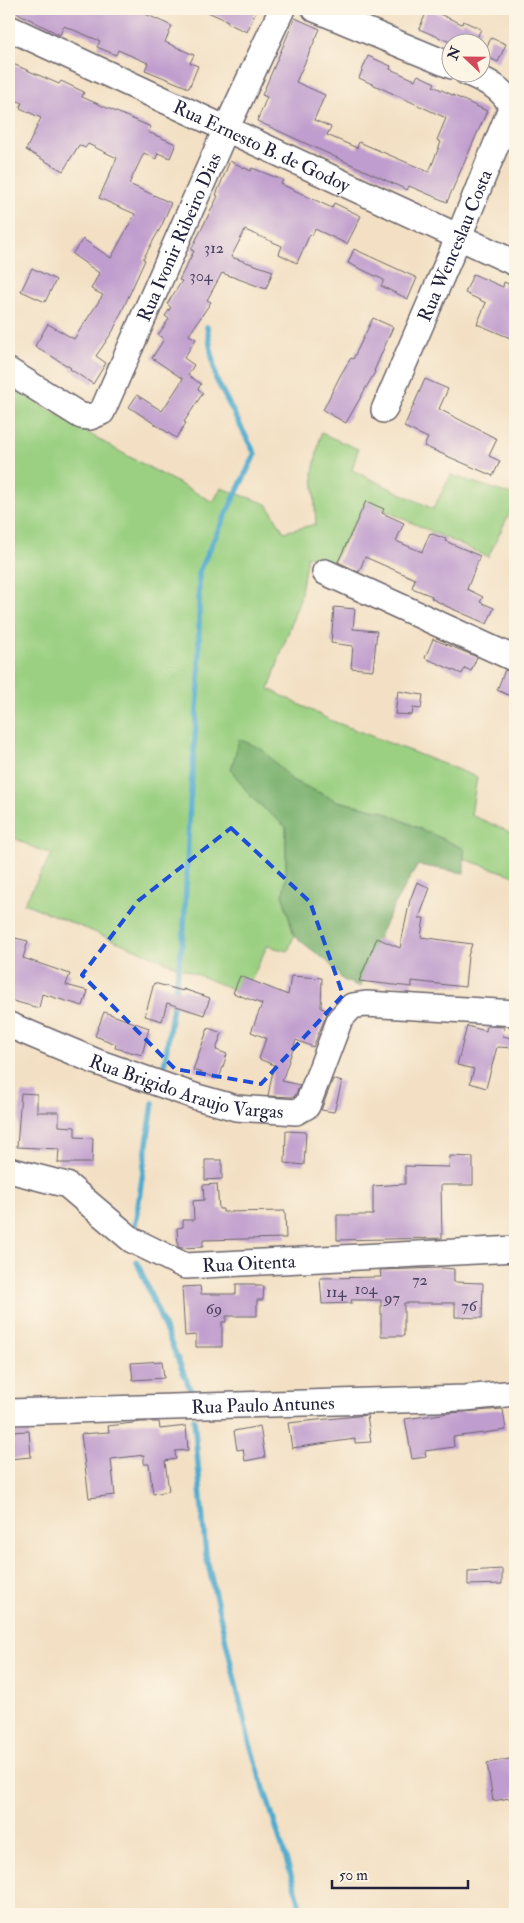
<svg xmlns="http://www.w3.org/2000/svg" width="524" height="1923" viewBox="0 0 524 1923" font-family="'IM FELL Double Pica',serif">
	<rect width="100%" height="100%" fill="#fcf5e5"/>
	<filter id="ink" filterUnits="userSpaceOnUse"><feTurbulence type="fractalNoise" baseFrequency=".02" numOctaves="2"/><feDisplacementMap in="SourceGraphic" scale="10" xChannelSelector="R" yChannelSelector="G"/><feConvolveMatrix kernelMatrix="1 2 1 2 8 2 1 2 1" color-interpolation-filters="sRGB"/></filter>
	<filter id="wash" filterUnits="userSpaceOnUse"><feTurbulence type="fractalNoise" baseFrequency=".0096" numOctaves="4" result="noise"/><feDisplacementMap in="SourceGraphic" scale="20" xChannelSelector="R" yChannelSelector="G"/><feGaussianBlur stdDeviation="1.12" result="paint"/><feColorMatrix in="noise" values="0 0 0 0 0 0 0 0 0 0 0 0 0 0 0 0 0 1.4 0 .05"/><feComposite in="paint" operator="in"/></filter>
	<g filter="url(#wash)">
		<rect width="100%" height="100%" fill="#f3e0c4"/>
		<polygon fill="#9bd082" stroke="#5e795e" points="9,386 117,450 213,502 221,488 267,504 284,532 316,524 313,472 321,433 358,449 352,470 433,509 451,475 515,496 515,502 488,557 366,502 333,562 307,556 300,598 269,689 330,720 477,777 471,815 515,834 515,876 464,859 464,849 382,811 337,801 292,780 262,749 252,798 286,827 286,876 283,896 294,936 288,951 267,946 251,981 244,994 24,903 52,854 34,848 9,835"/>
		<path fill="#7cb270" stroke="#4f6a56" d="M239,739L262,749L292,780L337,801L382,811L464,849V873L418,865C393,904 374,942 361,987L343,980L328,962L294,936L283,896L286,876V827L252,798L231,770Z"/>
		<g fill="none" stroke-linecap="round" stroke-linejoin="round">
			<g stroke="#4fabce" stroke-width="5.5">
				<polyline points="164,1067 184,929 190,802 199,684 199,571 255,454 216,379 207,327"/>
				<polyline points="135,1226 153,1103"/>
				<polyline points="137,1262 192,1393"/>
				<polyline points="194,1419 206,1555 249,1741 298,1897 301,1914"/>
			</g>
		</g>
		<g id="blocks">
			<g fill="#bf9dce">
				<polygon points="10,9 134,9 172,26 165,42 194,55 190,63 198,66 189,88 145,70 148,63 118,50 116,55 97,47 100,41 64,26 60,35"/>
				<polygon points="201,9 257,9 247,32 227,23 228,21"/>
				<polygon points="428,9 462,24 463,21 481,29 475,42 450,42 419,29"/>
				<polygon points="295,18 320,29 296,82 325,95 314,120 331,127 327,135 357,148 359,142 429,172 441,142 437,140 446,118 359,78 368,56 391,66 390,69 415,80 418,75 435,83 433,86 487,111 447,202 409,186 407,190 257,121 267,97 262,95"/>
				<polygon points="491,38 506,44 498,62 483,55"/>
				<polygon points="13,64 59,84 61,81 84,92 82,97 151,127 148,132 176,144 170,158 158,153 156,159 144,153 129,184 171,203 162,225 143,259 145,260 113,331 96,356 106,363 93,384 70,369 71,368 35,346 48,324 74,339 103,295 91,289 99,273 72,254 83,239 111,258 135,214 99,198 117,158 88,144 85,148 79,145 63,171 26,150 41,118 20,108 22,103 9,97 9,73"/>
				<polygon points="230,161 251,171 252,168 283,180 281,184 332,208 334,203 361,216 347,244 315,229 312,236 310,234 297,263 279,254 282,246 245,230 231,257 273,271 266,289 222,273 207,300 211,302 189,335 196,339 184,358 194,365 188,375 201,384 198,389 203,393 184,422 186,423 176,438 129,407 137,395 162,411 183,379 152,358 164,339 158,335 169,319 165,316 171,307 167,304 182,281 179,280 194,251 191,250 218,196 216,195"/>
				<polygon points="354,249 417,278 408,299 381,286 384,280 348,263"/>
				<polygon points="32,268 56,280 45,302 21,291"/>
				<polygon points="473,274 503,287 504,282 515,287 515,340 477,324 486,303 465,293"/>
				<polygon points="373,318 393,327 374,371 375,372 346,423 323,410 341,374 351,358 353,359"/>
				<polygon points="425,379 448,389 439,409 497,439 489,456 500,461 493,476 424,446 428,438 404,427"/>
				<polygon points="366,501 384,509 382,513 404,523 396,541 422,552 430,533 446,539 445,541 480,556 467,589 483,597 480,602 494,608 487,624 446,606 431,598 432,596 412,588 415,579 365,557 359,572 338,562"/>
				<polygon points="334,607 355,609 353,629 377,631 373,670 351,668 353,646 331,643"/>
				<polygon points="433,639 477,657 471,671 465,668 462,674 425,658"/>
				<polygon points="505,670 515,673 515,698 497,690"/>
				<polygon points="398,691 423,695 421,709 413,708 412,715 395,714"/>
				<polygon points="417,882 430,888 419,918 424,918 421,937 472,944 468,956 465,987 412,981 412,987 359,981 377,938 400,948 410,900"/>
				<polygon points="11,937 28,941 23,958 70,974 66,985 88,991 83,1006 42,994 39,1008 9,1000 9,945"/>
				<polygon points="240,976 288,995 291,976 322,978 321,1008 328,1011 313,1047 296,1040 282,1081 300,1085 295,1096 293,1097 268,1096 274,1065 259,1059 266,1038 251,1032 262,1004 233,993"/>
				<polygon points="154,983 183,991 183,989 210,998 204,1015 167,1003 162,1021 145,1016"/>
				<polygon points="104,1012 149,1028 142,1055 115,1048 116,1044 95,1036"/>
				<polygon points="467,1026 486,1031 487,1026 504,1027 503,1036 515,1039 515,1048 497,1047 486,1088 470,1083 474,1069 457,1065"/>
				<polygon points="208,1028 222,1033 216,1050 227,1054 219,1079 193,1070"/>
				<polygon points="333,1079 342,1082 334,1112 321,1110"/>
				<polygon points="21,1093 37,1094 37,1112 59,1112 59,1126 75,1127 75,1137 93,1138 92,1163 58,1163 59,1149 17,1147"/>
				<polygon points="286,1131 306,1132 304,1165 285,1163"/>
				<polygon points="450,1156 473,1157 473,1185 441,1185 442,1238 337,1240 337,1215 373,1215 373,1186 405,1184 405,1166 449,1167"/>
				<polygon points="205,1160 222,1160 222,1179 205,1180"/>
				<polygon points="217,1184 219,1209 223,1209 223,1212 285,1211 286,1238 203,1240 203,1247 181,1248 178,1247 177,1228 183,1227 183,1220 194,1220 193,1201 204,1200 203,1185"/>
				<polygon points="442,1268 454,1269 454,1282 483,1283 482,1318 455,1317 455,1303 404,1303 404,1336 381,1336 381,1300 351,1300 352,1303 322,1304 320,1278 381,1277 380,1270"/>
				<polygon points="236,1284 255,1284 255,1286 264,1286 263,1300 257,1300 257,1316 226,1316 226,1322 222,1322 222,1347 196,1347 196,1335 185,1336 182,1287 200,1286 201,1294 236,1294"/>
				<polygon points="162,1361 164,1378 133,1380 131,1363"/>
				<polygon points="503,1409 506,1430 453,1437 454,1447 425,1451 426,1457 412,1459 405,1419 449,1413"/>
				<polygon points="367,1415 371,1442 355,1443 355,1439 292,1448 288,1423"/>
				<polygon points="141,1422 159,1422 160,1429 186,1426 188,1450 175,1451 176,1459 165,1461 169,1491 153,1494 149,1464 144,1464 144,1455 111,1459 115,1495 89,1498 81,1434 109,1432 108,1426"/>
				<polygon points="260,1426 265,1457 245,1461 243,1449 237,1450 234,1431"/>
				<polygon points="29,1431 31,1457 9,1459 9,1432"/>
				<polygon points="502,1569 502,1584 468,1585 468,1571"/>
				<polygon points="515,1758 515,1797 493,1801 487,1763"/>
			</g>
		</g>
	</g>
	<g filter="url(#ink)">
		<use href="#blocks" fill-opacity="0" stroke="#6b646b" stroke-width="1"/>
		<g fill="none" stroke-linecap="round" stroke-linejoin="round">
			<defs>
				<g id="minor">
					<polyline points="315,9 452,66"/>
					<path id="s1" d="M9,28L515,263"/>
					<path id="s2" d="M9,371L81,416L90,417L102,412L226,129L282,9"/>
					<path id="s3" d="M384,410L459,236L511,108C505,88 484,80 466,72"/>
					<polyline points="325,572 515,659"/>
					<path id="s4" d="M9,1025L97,1062L197,1097L236,1108L296,1112L307,1106L340,1019L352,1006L366,1004L515,1013"/>
					<path id="s5" d="M9,1170L67,1185L132,1240L185,1266L515,1249"/>
					<path id="s6" d="M9,1412L465,1398L515,1393"/>
				</g>
			</defs>
			<use href="#minor" stroke="#6b646b" stroke-width="28"/>
			<use href="#minor" stroke="#fff" stroke-width="25"/>
		</g>
	</g>
	<path fill="none" stroke="#1d4ed8" stroke-width="4" stroke-dasharray="10 6" stroke-linejoin="round" d="M231,828L310,902L343,995L261,1084L175,1069L82,975L138,901Z"/>
	<g text-anchor="middle" stroke-width="4.5" stroke-linejoin="round" paint-order="stroke">
		<g font-size="16" fill="#494160">
			<text x="214" y="253">312</text>
			<text x="201" y="281">304</text>
			<text x="420" y="1285">72</text>
			<text x="366" y="1294">104</text>
			<text x="336" y="1297">114</text>
			<text x="392" y="1303">97</text>
			<text x="469" y="1311">76</text>
			<text x="214" y="1314">69</text>
		</g>
		<g font-size="19" fill="#22223b" stroke="#fcf5e5">
			<text dy="7" stroke="none"><textPath href="#s1" startOffset="279">Rua Ernesto B. de Godoy</textPath></text>
			<text dy="7" stroke="none"><textPath href="#s2" startOffset="298">Rua Ivonir Ribeiro Dias</textPath></text>
			<text dy="7" stroke="none"><textPath href="#s3" startOffset="179">Rua Wenceslau Costa</textPath></text>
			<text dy="7" stroke="none"><textPath href="#s4" startOffset="189">Rua Brigido Araujo Vargas</textPath></text>
			<text dy="7" stroke="none"><textPath href="#s5" startOffset="268">Rua Oitenta</textPath></text>
			<text dy="7" stroke="none"><textPath href="#s6" startOffset="254">Rua Paulo Antunes</textPath></text>
		</g>
	</g>
	<rect width="524" height="1923" fill="none" stroke="#fcf5e5" stroke-width="30"/>
	<g transform="translate(466 58) rotate(292)"><circle r="24" fill="#fcf5e5" stroke="#a5a1a1"/>
	<path d="M0-4L9 19L0 12L-9 19Z" fill="#d1495b"/>
	<text y="-8" font-size="14" font-weight="bold" text-anchor="middle" fill="#22223b">N</text>
	</g>
	<path d="M332 1880v8h136v-8" fill="none" stroke="#22223b" stroke-width="2.5"/>
	<text x="339" y="1880" font-size="15" fill="#22223b" stroke="#fcf5e5" stroke-width="4" paint-order="stroke">50 m</text>
</svg>
